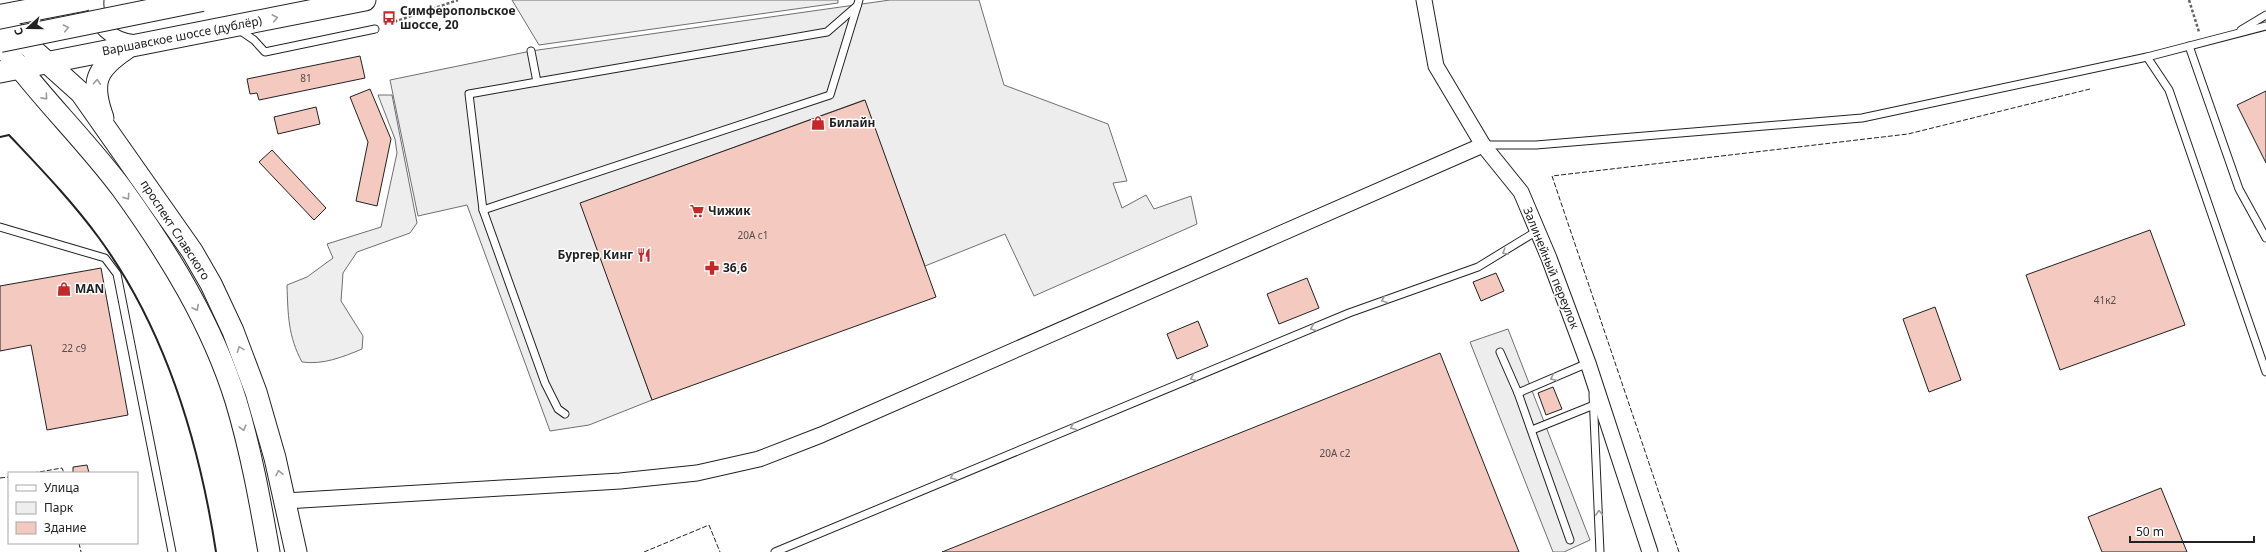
<svg xmlns="http://www.w3.org/2000/svg" width="2266" height="552" viewBox="0 0 2266 552" font-family="'Noto Sans',sans-serif">
	<rect width="100%" height="100%" fill="#fff"/>
	<g fill="#eee" stroke="#6f6f6f">
		<polygon points="512,0 838,0 838,3 539,45"/>
		<path d="M378,95H392L417,223L410,233L357,252L343,273L341,301L363,336L362,349C343,357 323,365 302,362C288,336 288,315 287,285L307,277L333,258L327,244L381,227L397,153L395,139Z"/>
	</g>
	<g fill="#ededed" stroke="#6f6f6f">
		<polygon points="890,0 979,0 1004,85 1108,124 1127,181 1113,183 1122,208 1146,195 1154,209 1191,196 1197,224 1034,296 1005,234 925,266 864,100 581,203 652,400 589,425 550,431 467,205 418,216 390,80 531,51"/>
		<polygon points="1508,329 1590,540 1564,552 1553,552 1470,342"/>
	</g>
	<g fill="#f3c9c0" stroke="#222">
		<polygon points="360,56 365,78 259,100 257,93 250,94 247,79"/>
		<polygon points="370,89 391,139 377,206 356,201 368,142 350,97"/>
		<polygon points="2266,91 2266,163 2237,105"/>
		<polygon points="865,100 936,297 652,400 580,203"/>
		<polygon points="316,107 320,124 278,134 274,117"/>
		<polygon points="272,150 326,208 314,220 259,162"/>
		<polygon points="2150,230 2185,325 2060,370 2026,275"/>
		<polygon points="101,268 128,415 47,430 31,345 0,351 0,286"/>
		<polygon points="1496,273 1504,291 1481,301 1473,282"/>
		<polygon points="1307,278 1319,308 1279,324 1267,294"/>
		<polygon points="1935,307 1961,380 1929,392 1903,319"/>
		<polygon points="1198,321 1208,346 1177,359 1167,334"/>
		<polygon points="1440,353 1519,552 942,552"/>
		<polygon points="1553,387 1562,409 1546,415 1538,393"/>
		<polygon points="87,465 89,473 73,473 73,467"/>
		<polygon points="2161,488 2187,552 2102,552 2088,517"/>
	</g>
	<g fill="none" stroke-linecap="round" stroke-linejoin="round">
		<defs>
			<g id="lane">
				<polyline points="238,29 254,40 265,52 375,29"/>
				<polyline points="2241,30 2266,15"/>
				<polyline points="2189,46 2239,189 2266,238"/>
				<polyline points="531,51 537,82 827,32 857,6"/>
				<polyline points="2147,57 2266,26"/>
				<polyline points="537,82 469,94 483,210 545,383 558,409 565,414"/>
				<polyline points="1483,145 1536,145 1862,118 2147,57 2169,90 2266,372"/>
				<polyline points="483,210 830,95 859,0"/>
				<polyline points="0,227 105,258 117,274 172,552"/>
				<polyline points="1500,352 1518,393 1570,540"/>
				<polyline points="1518,393 1588,363"/>
				<polyline points="1593,394 1600,552"/>
				<polyline points="1532,430 1594,405"/>
				<polyline points="775,552 1349,313 1478,267 1537,231"/>
			</g>
			<g id="street">
				<path d="M96,0C94,26 112,41 136,43"/>
				<polyline points="1424,0 1436,66 1483,145 1521,192 1549,258 1588,363 1650,552"/>
				<polyline points="285,501 620,481 697,473 759,459 821,435 1483,145"/>
			</g>
			<g id="secondary">
				<polyline points="0,20 81,93 192,251 211,284 233,331 256,392 275,458 296,552"/>
				<path d="M0,42C37,94 84,138 122,189C169,254 212,324 236,401C251,451 260,501 269,552"/>
				<polyline points="0,72 365,0"/>
				<path d="M103,118C90,82 96,69 126,49"/>
			</g>
			<polyline id="primary" points="0,16 83,0"/>
		</defs>
		<use href="#lane" stroke="#222" stroke-width="9"/>
		<use href="#street" stroke="#222" stroke-width="17"/>
		<use href="#secondary" stroke="#222" stroke-width="23"/>
		<use href="#primary" stroke="#222" stroke-width="24"/>
		<g stroke="#646464" stroke-width="2.5" stroke-dasharray="3 2" stroke-linecap="butt">
			<polyline points="2189,0 2199,32"/>
			<polyline points="385,25 458,0"/>
		</g>
		<use href="#lane" stroke="#fff" stroke-width="7"/>
		<use href="#street" stroke="#fff" stroke-width="15"/>
		<use href="#secondary" stroke="#fff" stroke-width="21"/>
		<use href="#primary" stroke="#fff" stroke-width="22"/>
		<defs>
			<polyline id="primary-bridge" points="0,41 202,0"/>
		</defs>
		<use href="#primary-bridge" stroke="#222" stroke-width="24" stroke-linecap="butt"/>
		<use href="#primary-bridge" stroke="#fff" stroke-width="22"/>
		<g stroke="#222" stroke-width="1" stroke-dasharray="5 2" stroke-linecap="butt">
			<polyline points="33,473 62,468 64,473"/>
			<polyline points="0,478 9,477"/>
			<polyline points="79,543 81,552"/>
			<polyline points="644,552 709,525 720,552"/>
			<polyline points="1679,552 1552,176 1908,134 2090,89"/>
		</g>
		<path stroke="#222" stroke-width="2" d="M0,137L9,135C40,168 72,201 99,238C166,330 199,441 216,552"/>
	</g>
	<defs><path id="oneway-chevron" d="M-2-3.5L2.5 0L-2 3.5" fill="none" stroke-width="1.6" stroke-linecap="round" stroke-linejoin="round"/></defs>
	<g stroke="#9c9c9c">
		<use href="#oneway-chevron" transform="translate(275 18) rotate(-11)"/>
		<use href="#oneway-chevron" transform="translate(66 28) rotate(-12)"/>
		<use href="#oneway-chevron" transform="translate(97 82) rotate(-86)"/>
		<use href="#oneway-chevron" transform="translate(45 97) rotate(48)"/>
		<use href="#oneway-chevron" transform="translate(127 197) rotate(55)"/>
		<use href="#oneway-chevron" transform="translate(1505 252) rotate(149)"/>
		<use href="#oneway-chevron" transform="translate(1384 300) rotate(160)"/>
		<use href="#oneway-chevron" transform="translate(196 308) rotate(63)"/>
		<use href="#oneway-chevron" transform="translate(1313 328) rotate(158)"/>
		<use href="#oneway-chevron" transform="translate(240 349) rotate(-111)"/>
		<use href="#oneway-chevron" transform="translate(1193 378) rotate(158)"/>
		<use href="#oneway-chevron" transform="translate(1553 378) rotate(156)"/>
		<use href="#oneway-chevron" transform="translate(1073 427) rotate(158)"/>
		<use href="#oneway-chevron" transform="translate(243 428) rotate(75)"/>
		<use href="#oneway-chevron" transform="translate(279 473) rotate(-102)"/>
		<use href="#oneway-chevron" transform="translate(953 477) rotate(158)"/>
		<use href="#oneway-chevron" transform="translate(1599 513) rotate(-93)"/>
	</g>
	<defs>
		<symbol id="bus-bare" viewBox="-9 -9 18 18"><path d="M-5-6H5V4H4V6H2V4H-2V6H-4V4H-5ZM-3.5-4V0h7V-4ZM-3.5 1.2v1.5H-2V1.2ZM2 1.2v1.5H3.5V1.2Z" fill="#c62828" stroke="#fff" stroke-width="2.5" paint-order="stroke"/></symbol>
		<symbol id="shop-bare" viewBox="-9 -9 18 18"><path d="M-5-2.5h2.3a2.7 3.5 0 0 1 5.4 0H5L5.5 6h-11ZM-1.5-2.5h3a1.5 2.3 0 0 0-3 0Z" fill="#c62828" stroke="#fff" stroke-width="2.5" paint-order="stroke"/></symbol>
		<symbol id="supermarket-bare" viewBox="-9 -9 18 18"><path d="M-6-5.5h2.5l.6 2H6L4.5 2H-2.5L-4.4-4H-6ZM-1.5 3.2a1.3 1.3 0 1 0 .1 0ZM3 3.2a1.3 1.3 0 1 0 .1 0Z" fill="#c62828" stroke="#fff" stroke-width="2.5" paint-order="stroke"/></symbol>
		<symbol id="restaurant-bare" viewBox="-9 -9 18 18"><path d="M-5-6h1v4h1v-4h1v4h1v-4h1v5L-1.5 .5V6h-2V.5L-5-1ZM5-6V6H3V1.5H1.5Q1.5-4 5-6Z" fill="#c62828" stroke="#fff" stroke-width="2.5" paint-order="stroke"/></symbol>
		<symbol id="pharmacy-bare" viewBox="-9 -9 18 18"><path d="M-2-6h4v4h4v4h-4v4h-4v-4h-4v-4h4Z" fill="#c62828" stroke="#fff" stroke-width="2.5" paint-order="stroke"/></symbol>
	</defs>
	<g fill-rule="evenodd">
		<use href="#bus-bare" x="379" y="8" width="20" height="20"/>
		<use href="#shop-bare" x="808" y="113" width="20" height="20"/>
		<use href="#supermarket-bare" x="687" y="201" width="20" height="20"/>
		<use href="#restaurant-bare" x="634" y="245" width="20" height="20"/>
		<use href="#pharmacy-bare" x="702" y="258" width="20" height="20"/>
		<use href="#shop-bare" x="54" y="279" width="20" height="20"/>
	</g>
	<g text-anchor="middle" stroke-width="3" stroke-linejoin="round" paint-order="stroke">
		<g font-size="10" fill="#564c4a">
			<text x="306" y="82">81</text>
			<text x="753" y="239">20А с1</text>
			<text x="2105" y="304">41к2</text>
			<text x="74" y="352">22 с9</text>
			<text x="1335" y="457">20А с2</text>
		</g>
		<g font-size="12" font-weight="bold" fill="#222" stroke="#fff" text-anchor="start">
			<text x="400" y="15">Симферопольское<tspan x="400" dy="14">шоссе, 20</tspan></text>
			<text x="829" y="127">Билайн</text>
			<text x="708" y="215">Чижик</text>
			<text x="633" y="259" text-anchor="end">Бургер Кинг</text>
			<text x="723" y="272">36,6</text>
			<text x="75" y="293">MAN</text>
		</g>
		<g font-size="12" fill="#222" stroke="#fff">
			<text transform="translate(182 36) rotate(-11)" y="4">Варшавское шоссе (дублёр)</text>
			<text transform="translate(175 230) rotate(57)" y="4">проспект Славского</text>
			<text transform="translate(1551 268) rotate(68)" y="4">Залинейный переулок</text>
		</g>
	</g>
	<rect x="8" y="472" width="130" height="72" fill="#ffffff" stroke="#a7a7a7"/>
	<rect x="16" y="485" width="20" height="6" fill="#ffffff" stroke="#a7a7a7"/>
	<text x="44" y="492" font-size="12" fill="#222222">Улица</text>
	<rect x="16" y="502" width="20" height="12" fill="#eeeeee" stroke="#a7a7a7"/>
	<text x="44" y="512" font-size="12" fill="#222222">Парк</text>
	<rect x="16" y="522" width="20" height="12" fill="#f3c9c0" stroke="#a7a7a7"/>
	<text x="44" y="532" font-size="12" fill="#222222">Здание</text>
	<g transform="translate(28 28) rotate(249)" stroke="#ffffff" stroke-width="3" paint-order="stroke">
	<path d="M0-3L7 15L0 10L-7 15Z" fill="#222222"/>
	<text y="-6" font-size="11" font-weight="bold" text-anchor="middle" fill="#222222">С</text>
	</g>
	<path d="M2130 536v6h124v-6" fill="none" stroke="#222222" stroke-width="2"/>
	<text x="2136" y="536" font-size="12" fill="#222222" stroke="#ffffff" stroke-width="3" paint-order="stroke">50 m</text>
</svg>
